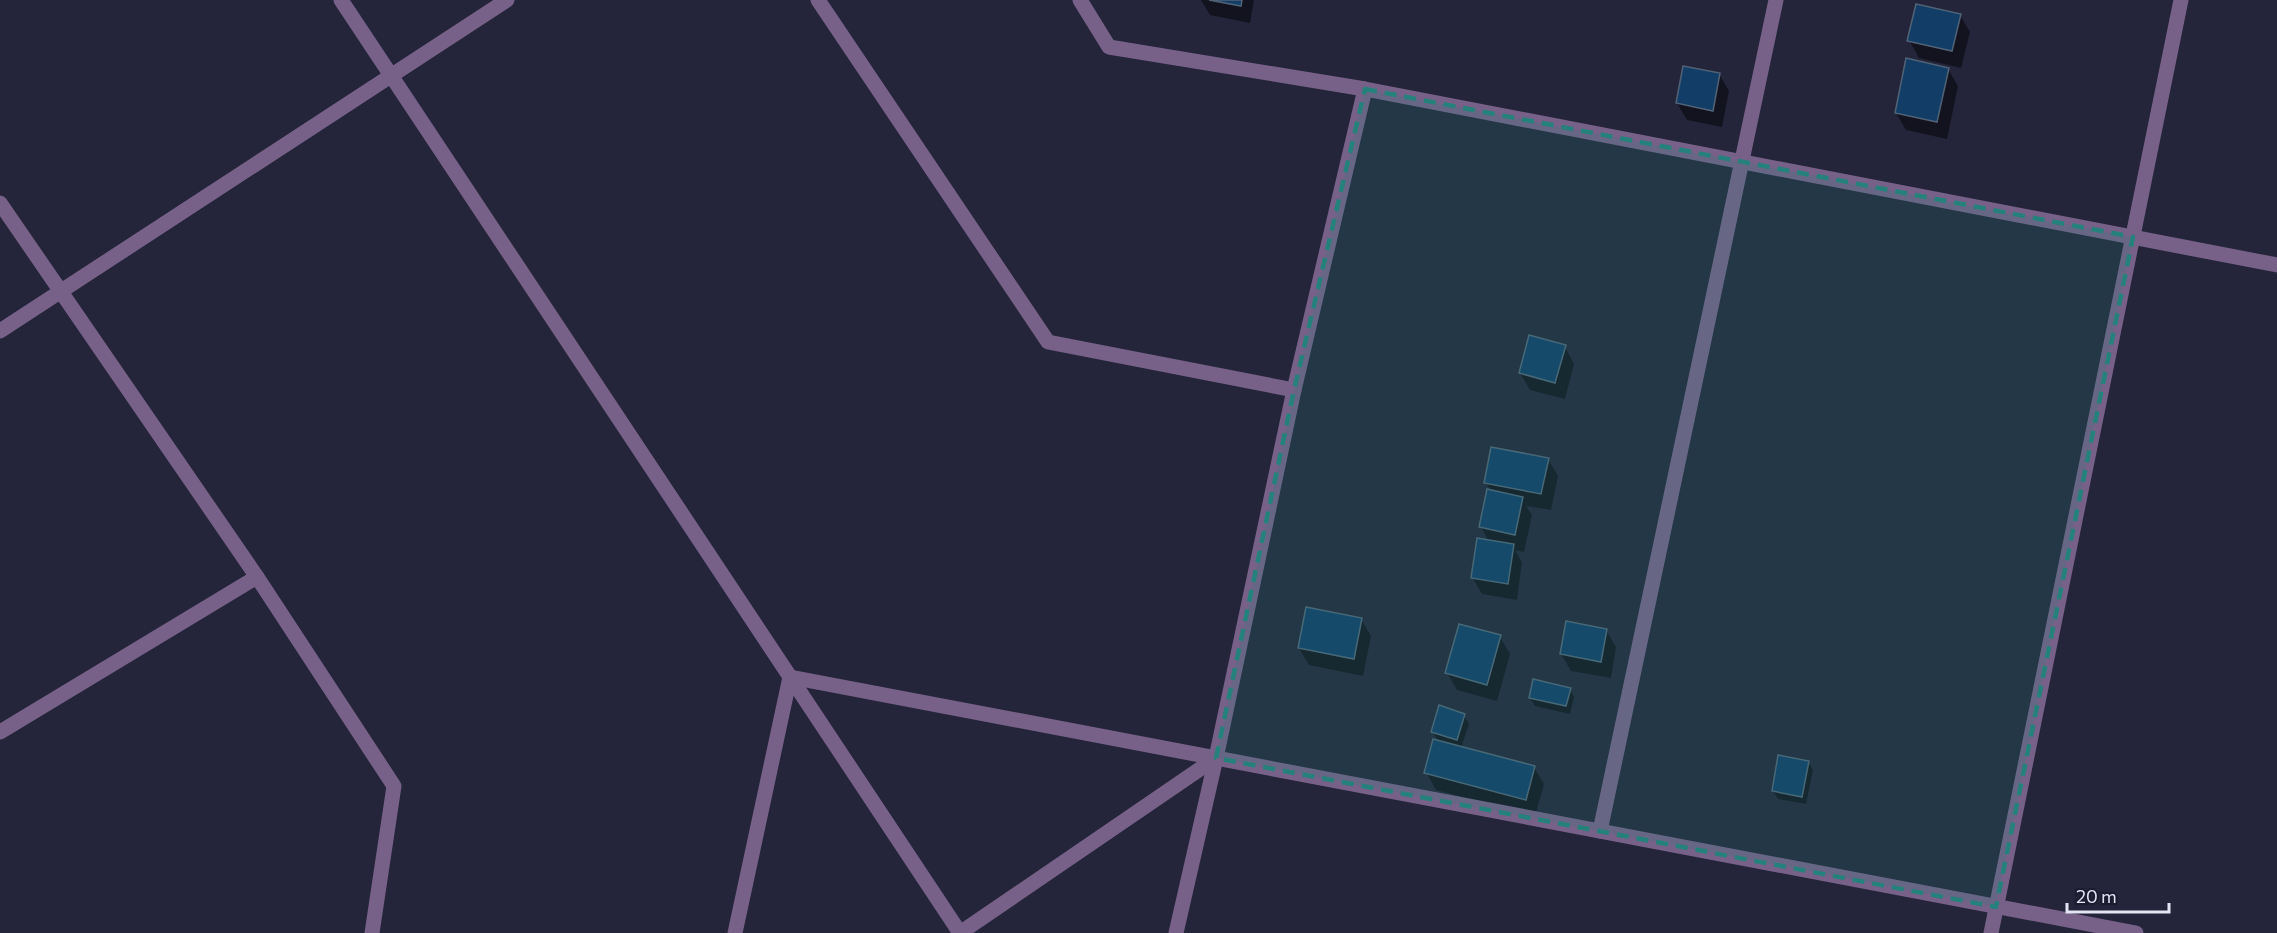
<svg xmlns="http://www.w3.org/2000/svg" width="2277" height="933" viewBox="0 0 2277 933" font-family="Commissioner,sans-serif">
	<rect width="100%" height="100%" fill="#24253a"/>
	<g fill="#0007">
		<polygon points="1201,0 1254,0 1250,23 1210,15"/>
		<polygon points="1960,15 1970,32 1961,68 1919,58 1909,40"/>
		<polygon points="1948,69 1958,86 1947,139 1906,130 1896,113"/>
		<polygon points="1719,74 1729,91 1722,127 1687,120 1677,103"/>
		<polygon points="1565,347 1574,364 1565,399 1530,390 1520,373"/>
		<polygon points="1548,459 1558,476 1551,510 1526,506 1532,515 1524,552 1515,550 1522,562 1517,600 1482,594 1472,577 1489,542 1481,527 1491,491 1486,483"/>
		<polygon points="1361,619 1371,636 1363,676 1309,665 1299,648"/>
		<polygon points="1606,630 1616,647 1611,678 1571,671 1561,654"/>
		<polygon points="1500,637 1510,654 1497,701 1457,690 1447,673"/>
		<polygon points="1570,689 1574,697 1570,714 1535,706 1530,698"/>
		<polygon points="1464,715 1469,724 1461,748 1534,767 1544,784 1535,816 1436,790 1426,772 1438,741 1432,731"/>
		<polygon points="1808,762 1813,770 1806,804 1778,799 1773,791"/>
	</g>
	<g fill="#123d67" stroke="#506276" stroke-width="1.5">
		<polygon points="1209,0 1242,0 1241,6"/>
		<polygon points="1916,4 1961,14 1952,51 1907,41"/>
		<polygon points="1906,58 1949,68 1937,122 1895,113"/>
		<polygon points="1683,66 1720,73 1713,111 1676,103"/>
		<polygon points="1529,335 1566,345 1555,383 1519,373"/>
		<polygon points="1491,447 1549,458 1541,494 1484,483"/>
		<polygon points="1487,489 1523,497 1515,535 1479,527"/>
		<polygon points="1477,538 1514,544 1508,584 1471,578"/>
		<polygon points="1306,607 1362,618 1354,659 1298,648"/>
		<polygon points="1566,621 1607,629 1601,662 1560,654"/>
		<polygon points="1459,624 1501,635 1487,685 1445,673"/>
		<polygon points="1533,679 1571,688 1566,706 1529,698"/>
		<polygon points="1439,705 1465,714 1457,740 1431,732"/>
		<polygon points="1433,739 1535,766 1526,800 1424,773"/>
		<polygon points="1778,755 1809,761 1802,797 1772,791"/>
	</g>
	<g fill="none" stroke-linecap="round" stroke-linejoin="round">
		<g stroke="#786188" stroke-width="15">
			<polyline points="341,0 960,933"/>
			<polyline points="818,0 1048,342 1294,390"/>
			<polyline points="1080,0 1109,47 1365,89 2277,265"/>
			<polyline points="0,203 257,577 394,786 372,933"/>
			<polyline points="0,331 507,0"/>
			<polyline points="0,732 257,577"/>
			<polyline points="1600,831 1776,0"/>
			<polyline points="735,933 790,677 2136,933"/>
			<polyline points="960,933 1216,758"/>
			<polyline points="1176,933 1216,758 1294,390 1365,89"/>
			<polyline points="1991,933 2181,0"/>
		</g>
	</g>
	<path fill="#24817b" fill-opacity="0.2" stroke="#24817b" stroke-width="4.5" stroke-dasharray="12 8" stroke-linejoin="round" d="M1365,89L2133,237L1996,907L1216,758L1294,390Z"/>
	<path d="M2067 903v9h102v-9" fill="none" stroke="#e4e5f4" stroke-width="3"/>
	<text x="2076" y="903" font-size="18" fill="#e4e5f4" stroke="#1b1c30" stroke-width="4.5" paint-order="stroke">20 m</text>
</svg>
